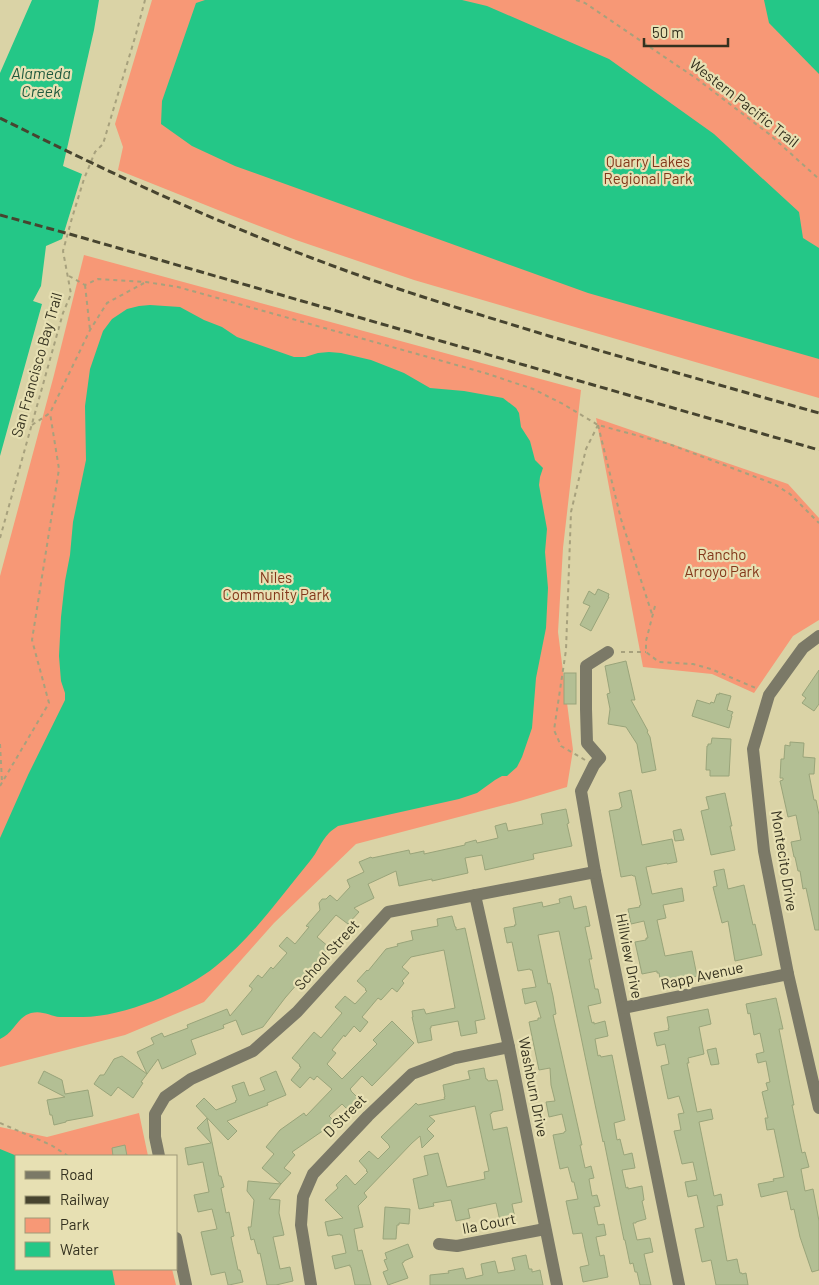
<svg xmlns="http://www.w3.org/2000/svg" width="819" height="1285" viewBox="0 0 819 1285" font-family="Barlow,sans-serif">
	<rect width="100%" height="100%" fill="#dad3a6"/>
	<g fill="#f79876">
		<polygon points="152,0 819,0 819,398 414,280 296,240 228,214 118,170 123,147 115,124"/>
		<polygon points="84,255 581,390 563,548 558,632 573,750 567,787 520,801 356,844 274,923 204,1002 125,1035 0,1067 0,576 54,375"/>
		<polygon points="596,418 788,484 819,518 819,620 793,636 754,693 712,674 643,667"/>
		<polygon points="139,1113 148,1156 16,1156 16,1269 172,1269 176,1285 0,1285 0,1127 47,1137"/>
	</g>
	<g fill="#24c787">
		<polygon points="32,0 99,0 94,30 63,166 82,174 62,239 46,246 41,286 33,301 42,304 0,456 0,73"/>
		<polygon points="205,0 462,0 487,6 609,59 714,134 799,212 803,238 819,248 819,359 588,293 235,166 192,146 161,124 162,101 196,3"/>
		<polygon points="764,0 819,0 819,74 769,23"/>
		<path d="M150,305L180,307L204,320L222,327L237,337L294,357H305L318,353L329,352L341,353L371,360L404,373L430,388L464,391L503,398L516,408L519,413L521,427L530,441L535,460L543,468L540,477L539,485L547,529L545,552L548,588L546,628L536,678L532,728L522,757L517,767L507,776H502L495,780L477,793L459,799L338,826C335,828 331,831 329,833C321,841 317,853 310,861C280,897 253,937 216,966C186,991 123,1017 83,1017C76,1017 68,1017 60,1017C50,1016 42,1010 31,1013C17,1017 14,1033 0,1039V838L28,775L65,700V693L61,681L59,656L61,617L65,581L70,555L73,522L86,460L85,406L90,369L103,331L112,319L127,309L139,306Z"/>
		<polygon points="0,1149 17,1156 16,1156 16,1269 112,1269 115,1285 0,1285"/>
	</g>
	<g fill="#b3bf94" stroke="#99a47a">
		<polygon points="598,589 609,594 608,597 609,597 591,631 580,625 590,606 583,603 589,591 595,595"/>
		<polygon points="626,661 635,700 631,700 648,731 647,732 650,737 656,770 642,773 637,744 626,727 608,724 610,709 607,694 610,693 605,666"/>
		<polygon points="819,670 819,704 814,711 802,703 806,698 802,695"/>
		<rect x="564" y="673" width="12" height="31"/>
		<polygon points="719,693 731,696 727,710 733,712 731,716 732,716 729,728 692,716 697,700 710,704 711,702 714,703 717,694 719,695"/>
		<polygon points="712,738 731,739 729,776 710,776 710,770 706,770 707,746 708,746 708,744 711,744"/>
		<polygon points="790,742 804,743 803,757 815,758 814,774 809,774 814,800 816,800 819,815 819,930 815,930 806,888 803,889 800,871 798,871 795,857 794,857 791,842 801,840 796,815 788,817 780,781 783,780 783,778 780,778 781,759 784,759 785,745 790,746"/>
		<polygon points="631,790 642,845 672,839 677,862 667,864 667,863 646,867 652,894 682,888 684,901 663,905 666,918 657,920 665,956 692,951 697,976 661,984 659,973 657,973 657,971 642,974 635,942 646,940 646,938 648,938 644,921 631,924 628,909 640,907 639,906 641,905 635,876 633,876 632,875 621,877 609,811 620,809 620,808 622,807 619,793"/>
		<polygon points="725,793 732,826 730,826 735,850 711,855 701,811 709,809 706,797"/>
		<polygon points="566,809 569,823 567,824 572,846 533,854 534,859 485,870 482,855 465,858 468,873 432,881 432,879 399,886 396,871 368,884 374,898 354,908 359,912 348,924 336,915 317,937 329,947 285,998 263,1027 242,1035 236,1020 223,1025 224,1028 191,1040 196,1054 162,1069 158,1059 147,1074 137,1052 154,1044 151,1038 162,1033 164,1037 188,1028 187,1025 227,1009 230,1016 252,990 252,988 249,986 258,975 262,978 271,967 273,969 287,953 279,946 287,937 295,944 309,927 306,926 320,910 319,903 322,899 326,899 330,895 337,901 350,887 347,880 364,872 359,862 371,857 372,858 409,850 410,854 424,851 424,854 465,845 465,843 476,840 477,843 498,838 495,826 506,823 508,831 543,824 541,814"/>
		<polygon points="681,829 684,840 675,841 673,831"/>
		<polygon points="724,869 728,889 744,885 753,925 755,924 762,955 735,961 728,921 722,923 713,887 717,886 714,871"/>
		<polygon points="571,896 574,909 586,906 590,926 585,927 592,959 589,959 595,989 598,989 601,1003 588,1006 592,1023 594,1022 594,1024 605,1021 608,1036 595,1039 598,1056 600,1055 601,1057 612,1055 625,1120 614,1123 617,1140 620,1139 624,1155 632,1153 635,1168 622,1170 626,1188 628,1187 628,1189 642,1186 644,1200 642,1201 646,1219 636,1222 636,1223 633,1223 637,1240 650,1238 653,1252 644,1254 651,1285 640,1285 637,1272 635,1272 633,1263 630,1264 625,1240 624,1240 604,1141 603,1142 596,1109 559,931 538,935 548,984 550,983 553,996 556,1014 553,1015 582,1145 580,1145 585,1168 591,1166 594,1178 589,1179 592,1196 597,1195 600,1206 594,1207 598,1225 604,1224 606,1235 596,1237 600,1256 604,1255 608,1277 583,1282 580,1267 589,1265 585,1248 582,1233 573,1234 566,1201 578,1199 574,1182 572,1182 568,1167 560,1169 553,1135 564,1133 564,1132 566,1131 562,1114 549,1117 546,1102 555,1101 551,1085 550,1068 539,1070 529,1022 538,1020 538,1018 541,1018 536,1001 525,1004 522,989 536,987 532,970 530,970 530,969 518,971 512,942 507,943 504,928 515,926 514,925 516,925 513,908 542,902 543,907 560,903 559,899"/>
		<polygon points="452,916 455,927 456,927 456,930 465,928 485,1019 475,1021 477,1033 461,1036 458,1021 431,1026 431,1028 430,1028 432,1040 418,1043 412,1017 413,1017 412,1011 424,1009 426,1014 455,1008 444,950 411,957 402,967 409,973 402,981 404,983 397,992 392,988 381,1000 378,998 362,1017 368,1022 360,1032 354,1026 345,1037 344,1035 332,1050 336,1053 327,1064 342,1079 377,1044 373,1040 392,1021 414,1043 372,1086 362,1076 350,1089 351,1090 351,1091 359,1099 348,1110 342,1104 329,1116 336,1123 326,1132 324,1130 292,1152 295,1155 284,1168 291,1173 281,1184 262,1168 274,1154 266,1147 280,1130 304,1113 306,1116 332,1089 317,1076 314,1080 310,1077 300,1088 291,1080 301,1067 299,1066 300,1065 292,1058 314,1032 321,1038 342,1013 335,1007 345,996 355,1004 367,991 365,990 366,989 357,981 367,970 368,971 386,949 398,946 397,944 413,940 411,931 438,926 437,919"/>
		<polygon points="776,998 783,1029 779,1029 794,1105 792,1105 802,1153 805,1152 809,1167 801,1169 805,1191 813,1189 819,1221 819,1270 812,1272 800,1237 794,1209 791,1210 787,1191 761,1197 758,1184 774,1181 773,1179 784,1177 774,1129 767,1130 765,1118 768,1118 762,1092 768,1090 766,1083 770,1082 766,1061 758,1063 756,1054 764,1052 760,1033 754,1035 750,1013 748,1014 746,1004"/>
		<polygon points="708,1009 711,1024 699,1027 704,1054 688,1058 689,1063 687,1063 697,1112 711,1109 713,1119 699,1122 714,1196 721,1194 723,1205 717,1206 727,1261 737,1259 740,1273 742,1273 742,1274 746,1273 748,1285 716,1285 711,1260 702,1262 695,1229 704,1227 697,1195 688,1197 685,1182 697,1180 693,1162 682,1164 674,1131 681,1130 678,1114 684,1113 679,1096 668,1099 661,1066 669,1064 665,1044 657,1046 654,1033 669,1030 668,1028 669,1028 667,1017"/>
		<polygon points="716,1048 719,1064 711,1065 707,1050"/>
		<polygon points="122,1056 147,1074 141,1082 143,1083 133,1098 118,1087 111,1096 94,1084 100,1075 104,1075 114,1059"/>
		<polygon points="484,1068 486,1079 487,1079 488,1081 497,1080 500,1093 503,1110 492,1112 492,1113 490,1114 493,1130 507,1127 522,1202 512,1204 515,1218 500,1221 496,1203 468,1209 470,1218 456,1221 451,1200 433,1203 434,1206 419,1209 413,1179 428,1175 424,1156 438,1153 447,1187 485,1179 484,1172 489,1171 475,1106 429,1116 435,1121 427,1129 434,1136 422,1148 420,1136 412,1143 364,1193 367,1197 358,1206 363,1227 354,1229 358,1251 362,1250 371,1285 355,1285 351,1267 350,1267 350,1265 335,1269 332,1256 346,1253 342,1235 340,1235 340,1234 328,1236 325,1222 343,1218 325,1200 338,1188 336,1185 346,1175 355,1185 368,1172 366,1171 367,1170 359,1161 369,1151 378,1159 390,1147 389,1146 389,1145 381,1137 416,1103 418,1105 445,1099 444,1097 445,1097 443,1085 470,1079 468,1071"/>
		<polygon points="44,1071 62,1080 65,1094 88,1090 93,1116 66,1121 66,1122 54,1125 52,1115 50,1115 47,1100 65,1097 38,1083"/>
		<polygon points="276,1071 286,1095 267,1103 268,1105 227,1121 237,1131 228,1140 196,1106 204,1098 216,1110 236,1102 235,1101 237,1100 232,1086 244,1082 249,1096 265,1090 260,1078"/>
		<polygon points="207,1118 219,1176 221,1176 224,1187 221,1188 226,1213 229,1212 234,1236 231,1237 238,1270 240,1270 243,1282 229,1285 228,1285 225,1272 211,1275 201,1232 217,1229 212,1209 198,1212 194,1195 209,1192 203,1162 188,1165 185,1148 211,1143 197,1128"/>
		<polygon points="125,1145 127,1156 113,1156 112,1148"/>
		<polygon points="248,1181 281,1184 269,1199 280,1200 279,1213 284,1235 273,1237 280,1269 290,1267 293,1281 276,1285 267,1285 260,1253 258,1254 254,1239 251,1240 248,1227 251,1227 254,1200 247,1191"/>
		<polygon points="385,1207 410,1209 409,1224 399,1223 399,1225 397,1225 396,1239 383,1239"/>
		<polygon points="408,1244 413,1257 404,1261 404,1262 402,1263 408,1278 388,1285 383,1272 388,1270 384,1260 387,1259 385,1253"/>
		<polygon points="526,1255 529,1269 532,1269 532,1272 540,1270 543,1285 430,1285 430,1275 449,1273 448,1271 463,1268 466,1279 483,1275 481,1264 495,1261 498,1273 515,1270 512,1258"/>
	</g>
	<g fill="none" stroke-linecap="round" stroke-linejoin="round">
		<g stroke="#a7a17d" stroke-width="2" stroke-dasharray="4 4" stroke-linecap="butt">
			<polyline points="576,0 585,3 697,79 769,134 819,179"/>
			<polyline points="69,276 85,285 98,279 146,282 178,287 485,373 533,389 563,404 598,425 669,444 774,484 790,494 819,523"/>
			<polyline points="85,285 90,330"/>
			<polyline points="32,425 50,413 90,330 107,303 144,283"/>
			<polyline points="598,425 621,519 652,614"/>
			<polyline points="0,538 63,313 71,294 63,251 72,218 84,179 95,152 103,144 136,34 145,0"/>
			<polyline points="655,606 646,641 646,652 659,662 693,664 711,669 758,689"/>
			<polyline points="621,652 646,652"/>
			<polyline points="0,744 2,782"/>
			<polyline points="585,760 561,746 554,730 566,650 571,512 586,449 598,425"/>
			<polyline points="0,786 49,703 32,640 59,469 50,413"/>
			<polyline points="0,1123 51,1145 68,1156"/>
		</g>
		<g stroke="#7b7967" stroke-width="12">
			<polyline points="819,636 803,648 769,695 753,749 764,851 788,974 819,1108"/>
			<polyline points="608,652 586,666 586,709 587,743 600,758 594,765 581,791 595,872 679,1285"/>
			<polyline points="475,895 509,1047 557,1285"/>
			<polyline points="623,1008 788,974"/>
			<polyline points="159,1156 155,1137 155,1114 165,1097 191,1079 253,1051 297,1012 388,912 595,872"/>
			<polyline points="176,1238 186,1285"/>
			<polyline points="439,1244 457,1246 545,1229"/>
			<polyline points="311,1285 301,1225 303,1197 313,1174 368,1116 412,1074 455,1058 509,1047"/>
		</g>
		<g stroke="#47442f" stroke-width="3" stroke-dasharray="8 4" stroke-linecap="butt">
			<path d="M0,118C110,173 221,225 336,267C406,293 478,314 549,336C639,362 729,388 819,413"/>
			<polyline points="0,215 73,235 819,450"/>
		</g>
	</g>
	<g text-anchor="middle" stroke-width="4.5" stroke-linejoin="round" paint-order="stroke">
		<g font-size="15" fill="#34311f" stroke="#e7e0b3">
			<text transform="translate(744 103) rotate(38)" y="5">Western Pacific Trail</text>
			<text transform="translate(37 365) rotate(-74)" y="5">San Francisco Bay Trail</text>
			<text transform="translate(784 861) rotate(81)" y="5">Montecito Drive</text>
			<text transform="translate(327 955) rotate(-48)" y="5">School Street</text>
			<text transform="translate(629 956) rotate(79)" y="5">Hillview Drive</text>
			<text transform="translate(702 976) rotate(-12)" y="5">Rapp Avenue</text>
			<text transform="translate(533 1087) rotate(79)" y="5">Washburn Drive</text>
			<text transform="translate(345 1116) rotate(-45)" y="5">D Street</text>
			<text transform="translate(489 1224) rotate(-11)" y="5">Ila Court</text>
		</g>
		<g font-size="15" fill="#83371a" stroke="#e7e0b3">
			<text x="648" y="167">Quarry Lakes<tspan x="648" dy="17">Regional Park</tspan></text>
			<text x="722" y="560">Rancho<tspan x="722" dy="17">Arroyo Park</tspan></text>
			<text x="276" y="583">Niles<tspan x="276" dy="17">Community Park</tspan></text>
		</g>
		<g font-size="16" font-style="italic" fill="#1f593e" stroke="#e7e0b3">
			<text x="41" y="79">Alameda<tspan x="41" dy="18">Creek</tspan></text>
		</g>
	</g>
	<rect x="15" y="1155" width="162" height="115" fill="#e7e0b3" stroke="#9f9a78"/>
	<rect x="25" y="1171" width="25" height="8" fill="#7b7967" stroke="#9f9a78"/>
	<text x="60" y="1180" font-size="15" fill="#34311f">Road</text>
	<rect x="25" y="1196" width="25" height="8" fill="#47442f" stroke="#9f9a78"/>
	<text x="60" y="1205" font-size="15" fill="#34311f">Railway</text>
	<rect x="25" y="1218" width="25" height="15" fill="#f79876" stroke="#9f9a78"/>
	<text x="60" y="1230" font-size="15" fill="#34311f">Park</text>
	<rect x="25" y="1242" width="25" height="15" fill="#24c787" stroke="#9f9a78"/>
	<text x="60" y="1255" font-size="15" fill="#34311f">Water</text>
	<path d="M644 38v8h84v-8" fill="none" stroke="#34311f" stroke-width="2.5"/>
	<text x="652" y="38" font-size="15" fill="#34311f" stroke="#e7e0b3" stroke-width="4" paint-order="stroke">50 m</text>
</svg>
